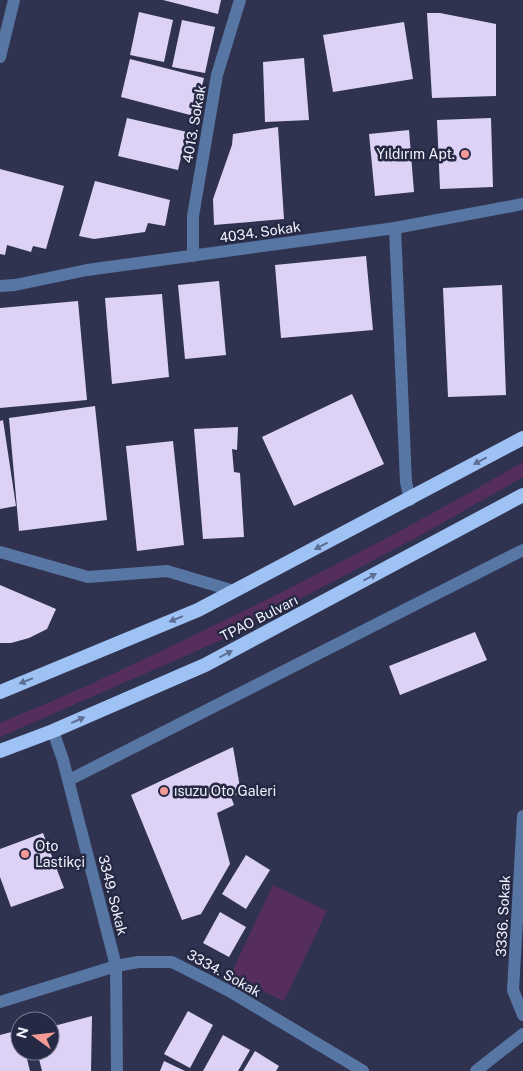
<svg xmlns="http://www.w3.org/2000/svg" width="523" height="1071" viewBox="0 0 523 1071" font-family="'Public Sans',sans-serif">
	<rect width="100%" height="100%" fill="#30334f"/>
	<g fill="#552e5d">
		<path d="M523,462V477L423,534L226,638L0,737V723C82,690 162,651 242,612C337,565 431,516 523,462Z"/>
		<polygon points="273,885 327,911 284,1001 230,976"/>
	</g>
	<g fill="#ddd2f5">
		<polygon points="163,0 221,0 218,14"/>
		<polygon points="139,12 173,20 164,62 130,55"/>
		<polygon points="427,13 440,13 496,24 496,96 432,98"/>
		<polygon points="182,20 215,27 205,73 172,67"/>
		<polygon points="404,22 413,79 333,92 323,35"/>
		<polygon points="304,58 309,120 265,122 263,62"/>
		<polygon points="130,59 204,78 194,116 121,97"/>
		<polygon points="127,118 187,132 178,170 118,156"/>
		<polygon points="491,118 493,187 440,189 437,120"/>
		<polygon points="278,127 284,219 214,225 213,199 232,145 233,134"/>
		<polygon points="409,130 414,192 375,196 369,134"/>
		<polygon points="0,169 64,186 46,249 33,246 31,252 7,245 5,255 0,254"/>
		<polygon points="95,181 170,200 165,226 148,223 145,232 94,239 79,236"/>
		<polygon points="366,256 373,330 281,338 275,265"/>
		<polygon points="219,281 226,355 185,359 178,285"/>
		<polygon points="502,285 506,395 448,397 443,288"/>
		<polygon points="162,294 169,377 112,384 105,298"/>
		<polygon points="78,301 87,400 0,408 0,308"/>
		<polygon points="352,394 384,464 294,506 262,437"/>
		<polygon points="95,406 107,520 19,531 9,418"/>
		<polygon points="3,420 16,506 0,509 0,421"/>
		<polygon points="238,427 237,450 232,449 234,472 240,473 244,537 203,539 194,429"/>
		<polygon points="173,441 184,545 137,551 126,446"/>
		<polygon points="0,585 56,609 47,629 29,638 11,643 0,643"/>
		<polygon points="475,632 487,660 400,695 389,666"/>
		<polygon points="233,747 241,793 231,797 234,805 217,813 230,864 201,914 182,920 131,795"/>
		<polygon points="43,833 64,888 11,907 0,877 0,849"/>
		<polygon points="246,855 270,870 246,909 222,894"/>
		<polygon points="220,912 246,927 229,957 203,943"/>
		<polygon points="188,1011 213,1025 190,1068 164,1054"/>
		<polygon points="92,1016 91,1071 42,1071 37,1051 50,1051 50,1027"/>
		<polygon points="19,1030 20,1051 25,1051 30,1071 0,1071 0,1035"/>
		<polygon points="223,1035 250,1050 238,1071 203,1071"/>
		<polygon points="255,1051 279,1066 276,1071 243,1071"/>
		<polygon points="164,1061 185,1071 160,1071"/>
	</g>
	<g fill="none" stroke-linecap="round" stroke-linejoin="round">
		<g stroke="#5776a4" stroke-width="12">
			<polyline points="0,57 14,0"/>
			<polyline points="395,228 406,482 410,500"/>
			<polyline points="193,256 193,216 217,75 240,0"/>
			<polyline points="0,286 15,285 87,270 395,228 523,204"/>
			<polyline points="0,552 88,577 167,571 234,591"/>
			<polyline points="53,731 63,760 116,966 117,1071"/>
			<polyline points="69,780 523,550"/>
			<polyline points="523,816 513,990 523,1015"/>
			<polyline points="0,1002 116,966 138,962 172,962 231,992 363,1071"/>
			<polyline points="476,1071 523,1034"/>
		</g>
		<g stroke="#9fc2f4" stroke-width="14">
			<polyline points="0,692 198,610 523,438"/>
			<polyline points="0,751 53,731 205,665 523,495"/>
		</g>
	</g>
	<defs><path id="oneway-solid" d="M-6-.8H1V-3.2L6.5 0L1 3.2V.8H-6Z" transform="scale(1.25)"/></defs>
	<g fill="#5c6e93">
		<use href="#oneway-solid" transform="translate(480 461) rotate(152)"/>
		<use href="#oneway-solid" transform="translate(321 546) rotate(153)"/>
		<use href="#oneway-solid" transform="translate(370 577) rotate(-29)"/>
		<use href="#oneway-solid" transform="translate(176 619) rotate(158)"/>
		<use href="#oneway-solid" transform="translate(226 654) rotate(-27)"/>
		<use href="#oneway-solid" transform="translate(26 681) rotate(158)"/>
		<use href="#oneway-solid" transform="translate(78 720) rotate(-24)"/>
	</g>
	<g fill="#f59b96" stroke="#262944" stroke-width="2">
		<circle cx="465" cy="154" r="5"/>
		<circle cx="164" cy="791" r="5"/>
		<circle cx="25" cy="854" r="5"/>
	</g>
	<g text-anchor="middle" stroke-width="5" stroke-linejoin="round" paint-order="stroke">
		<g font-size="14" fill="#f1f2fd" stroke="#262944">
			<text transform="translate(194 124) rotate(-80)" y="5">4013. Sokak</text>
			<text transform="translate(260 232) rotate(-8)" y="5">4034. Sokak</text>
			<text transform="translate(259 618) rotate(-27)" y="5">TPAO Bulvarı</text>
			<text transform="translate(113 895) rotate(76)" y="5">3349. Sokak</text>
			<text transform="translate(503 916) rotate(-87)" y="5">3336. Sokak</text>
			<text transform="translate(224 973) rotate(29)" y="5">3334. Sokak</text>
		</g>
		<g font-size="14" fill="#f1f2fd" stroke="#262944" text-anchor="start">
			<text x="455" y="159" text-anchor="end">Yıldırım Apt.</text>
			<text x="174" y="796">ısuzu Oto Galeri</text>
			<text x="35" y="851">Oto<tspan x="35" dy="16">Lastikçi</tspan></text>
		</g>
	</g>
	<g transform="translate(35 1036) rotate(285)"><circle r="24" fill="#262944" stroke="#77798e"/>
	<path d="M0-4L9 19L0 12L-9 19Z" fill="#f59b96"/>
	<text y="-8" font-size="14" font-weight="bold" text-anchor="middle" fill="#f1f2fd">N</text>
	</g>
</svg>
